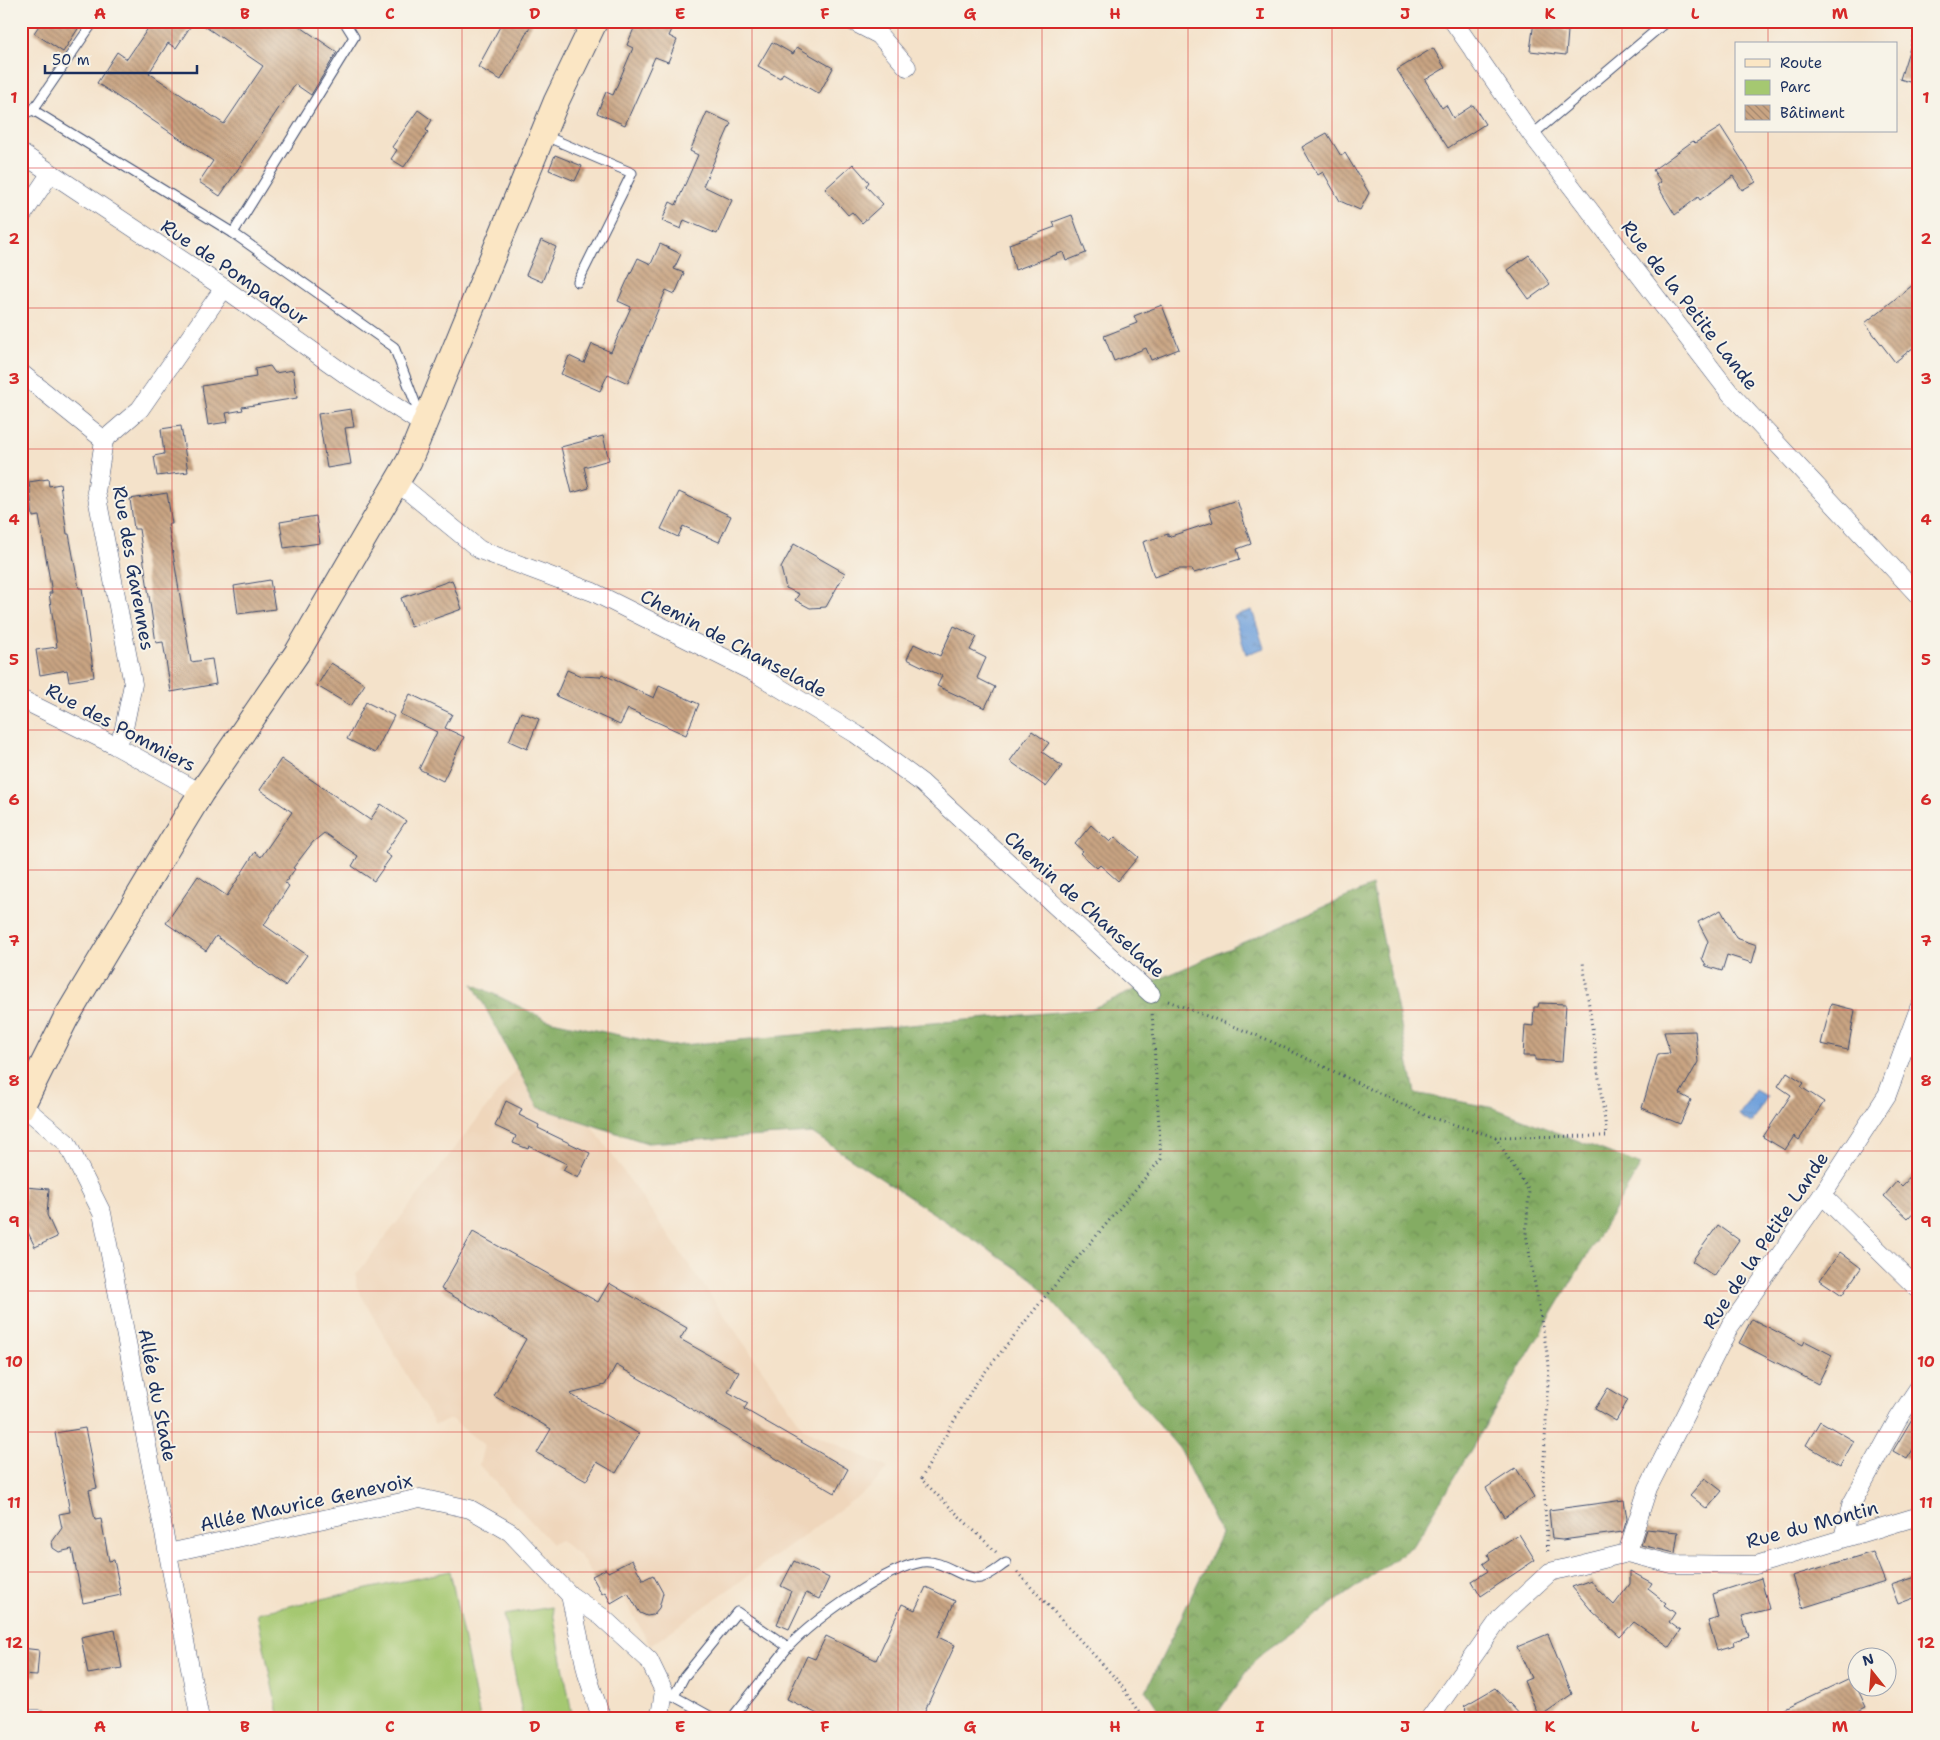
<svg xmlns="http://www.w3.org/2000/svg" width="1940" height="1740" viewBox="0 0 1940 1740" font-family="'Shantell Sans',sans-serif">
	<defs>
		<pattern id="forest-crowns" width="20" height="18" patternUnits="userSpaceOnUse" patternTransform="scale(1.25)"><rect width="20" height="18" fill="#84ac63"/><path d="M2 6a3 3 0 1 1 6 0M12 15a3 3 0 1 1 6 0" fill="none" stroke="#6b8c55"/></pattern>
		<pattern id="water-ripples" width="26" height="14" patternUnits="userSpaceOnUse" patternTransform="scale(1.25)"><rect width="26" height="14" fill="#71a1db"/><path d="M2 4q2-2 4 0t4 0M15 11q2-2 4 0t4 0" fill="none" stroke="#5c84b5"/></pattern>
		<pattern id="building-back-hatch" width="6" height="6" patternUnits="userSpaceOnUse" patternTransform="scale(1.25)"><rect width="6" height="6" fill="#c9a482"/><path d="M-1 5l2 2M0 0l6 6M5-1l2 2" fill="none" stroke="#a2866e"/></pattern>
	</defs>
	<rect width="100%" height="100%" fill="#f7f3e8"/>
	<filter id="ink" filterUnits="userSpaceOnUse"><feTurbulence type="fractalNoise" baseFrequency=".02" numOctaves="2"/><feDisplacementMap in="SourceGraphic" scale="10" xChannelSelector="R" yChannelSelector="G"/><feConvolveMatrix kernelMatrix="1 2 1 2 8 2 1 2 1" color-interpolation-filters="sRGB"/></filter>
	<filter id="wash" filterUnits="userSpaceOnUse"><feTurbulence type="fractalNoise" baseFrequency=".0096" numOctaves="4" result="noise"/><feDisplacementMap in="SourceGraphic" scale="20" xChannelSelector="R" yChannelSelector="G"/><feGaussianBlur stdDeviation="1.12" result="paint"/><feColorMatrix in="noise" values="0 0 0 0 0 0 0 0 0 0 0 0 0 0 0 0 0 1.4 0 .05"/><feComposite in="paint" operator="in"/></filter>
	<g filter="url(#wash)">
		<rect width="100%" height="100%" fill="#f4e2ca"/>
		<polygon fill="#efd6bb" points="535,1045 804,1429 888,1468 871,1487 650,1646 622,1594 611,1600 579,1555 560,1540 552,1544 479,1465 484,1445 451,1419 435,1425 356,1286 356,1275"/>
		<g fill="#a5c871" stroke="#607c68">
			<polygon points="450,1571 480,1719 279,1719 257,1613"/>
			<polygon points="552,1607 572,1714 547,1719 523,1719 504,1615"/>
		</g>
		<polygon fill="url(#forest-crowns)" stroke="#506e60" points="1372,886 1415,1093 1494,1108 1641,1165 1414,1545 1257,1658 1213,1719 1165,1719 1146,1691 1221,1534 1179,1448 1033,1279 812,1133 647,1143 538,1107 473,984 547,1020 671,1046 1091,1009"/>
		<g fill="url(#water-ripples)" stroke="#46689c">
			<polygon points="1252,610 1264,648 1246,654 1234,616"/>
			<polygon points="1755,1090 1767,1097 1751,1123 1739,1115"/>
		</g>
		<g id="blocks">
			<g fill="url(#building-back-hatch)">
				<polygon points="42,21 83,21 63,52 34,33"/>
				<polygon points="153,21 194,21 176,48 168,43 149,73 224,124 263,66 197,21 292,21 337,52 311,95 295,84 220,196 199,182 213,161 97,83 117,52 127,59"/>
				<polygon points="503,21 533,21 501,80 478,67"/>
				<polygon points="637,21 676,21 669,36 677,40 668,62 655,57 625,125 597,113 606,92 613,95 633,48 627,45"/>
				<polygon points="1534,21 1564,21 1564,31 1568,31 1566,55 1530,51"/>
				<polygon points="1915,32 1919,33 1919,85 1900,79"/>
				<polygon points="772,42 793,54 797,47 833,68 819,94 783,73 780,78 758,66"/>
				<polygon points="1433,48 1445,68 1425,80 1442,108 1446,105 1453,118 1473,105 1485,124 1448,148 1397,70"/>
				<polygon points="418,110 432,120 426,130 428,132 404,167 391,159 397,150 392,147"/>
				<polygon points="707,112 731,123 703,186 732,200 717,234 684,220 681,229 662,221 670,202 676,205 698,155 690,151"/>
				<polygon points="1721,127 1756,182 1742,190 1733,176 1700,200 1698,197 1675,215 1657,185 1661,182 1653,170 1693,141 1695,143"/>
				<polygon points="1327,133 1341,156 1345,153 1369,193 1360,210 1340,201 1323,172 1318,175 1302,147"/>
				<polygon points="555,155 582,166 575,181 549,170"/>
				<polygon points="853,164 869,182 866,186 883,204 862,223 852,212 848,215 825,189"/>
				<polygon points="1072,215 1086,253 1066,261 1063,252 1015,270 1009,244 1055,227 1053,222"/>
				<polygon points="541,240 556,247 542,282 526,275"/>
				<polygon points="660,244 681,254 674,269 684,273 675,294 666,290 628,383 608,374 600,391 561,374 569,356 584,363 592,344 611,352 631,307 618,301 626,283 638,258 651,264"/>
				<polygon points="1529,255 1550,284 1529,299 1508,270"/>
				<polygon points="1919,280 1919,343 1895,362 1865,323"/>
				<polygon points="1162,305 1179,349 1151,360 1146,348 1114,361 1104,336 1137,323 1134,316"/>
				<polygon points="270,366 275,373 293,370 297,398 242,407 243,410 226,413 228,422 208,425 202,386 256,377 255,369"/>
				<polygon points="351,409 354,427 345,428 351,464 327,468 318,414"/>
				<polygon points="181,426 188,472 157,476 154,456 164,454 161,429"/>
				<polygon points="603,436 609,460 584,467 589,488 572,493 561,447"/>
				<polygon points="48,479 49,486 60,484 67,534 69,534 79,588 82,588 94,677 69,681 67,670 40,675 36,650 57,647 49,593 52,593 39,516 33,517 29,482"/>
				<polygon points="679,492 731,516 719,542 683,526 678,537 661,529"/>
				<polygon points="167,493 172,524 168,524 191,662 212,659 216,684 171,692 163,642 156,643 139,529 134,529 130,499"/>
				<polygon points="1237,500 1251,544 1237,549 1240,559 1194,573 1192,569 1178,569 1154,577 1143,542 1168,534 1168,537 1213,522 1209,509"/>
				<polygon points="316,516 320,543 284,548 280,522"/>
				<polygon points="794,544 845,573 826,607 810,608 795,600 799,594 786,588 781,568"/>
				<polygon points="270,580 275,609 238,614 234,586"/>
				<polygon points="452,580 462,609 411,627 401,598"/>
				<polygon points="954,626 977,637 970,650 986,658 977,678 995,687 985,708 937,686 942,676 907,659 914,644 940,656"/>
				<polygon points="331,663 365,684 351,706 317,686"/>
				<polygon points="567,670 581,676 600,677 602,674 654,698 659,686 699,704 686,735 628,709 620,725 556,696"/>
				<polygon points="410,694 452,714 445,728 464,737 443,781 419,769 437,732 400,714"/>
				<polygon points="366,702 394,716 375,753 347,739"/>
				<polygon points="521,712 539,719 527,749 509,741"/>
				<polygon points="1032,731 1049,743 1042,752 1062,766 1046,787 1010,761"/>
				<polygon points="281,759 370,820 381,804 406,821 385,853 391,857 374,881 352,866 358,856 324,833 313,842 293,868 295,869 285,883 289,886 264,925 307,955 285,986 216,936 206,951 166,923 198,876 227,896 255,852 261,857 292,812 260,790"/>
				<polygon points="1091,825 1110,842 1115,837 1138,857 1118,881 1100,865 1097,868 1080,853 1083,851 1075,844"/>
				<polygon points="1721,910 1736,938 1757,945 1752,963 1727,955 1722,971 1706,966 1702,958 1708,941 1698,922"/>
				<polygon points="1539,1003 1566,1004 1562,1062 1535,1060 1535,1056 1523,1056 1525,1025 1533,1026 1534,1007 1538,1007"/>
				<polygon points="1831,1004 1855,1010 1848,1050 1821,1044"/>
				<polygon points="1695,1031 1698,1062 1680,1094 1691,1100 1680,1124 1642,1108 1658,1054 1670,1053 1664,1032"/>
				<polygon points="1787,1072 1804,1083 1801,1087 1824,1102 1799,1140 1794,1136 1785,1150 1763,1137 1791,1095 1778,1086"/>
				<polygon points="506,1101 522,1109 519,1115 539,1125 538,1128 590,1153 578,1178 563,1170 567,1164 529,1146 528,1149 513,1143 516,1136 495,1126"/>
				<polygon points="1919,1168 1919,1206 1908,1218 1884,1196 1897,1181 1902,1186"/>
				<polygon points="25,1187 49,1189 47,1215 57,1237 35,1247 26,1228 21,1229"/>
				<polygon points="1718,1225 1739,1240 1714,1276 1692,1261"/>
				<polygon points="473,1232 598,1302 609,1283 687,1328 680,1339 739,1372 728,1392 748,1403 744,1409 848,1469 835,1493 616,1365 605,1385 570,1394 639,1434 616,1473 597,1462 586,1481 537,1453 551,1429 494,1396 526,1339 441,1289"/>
				<polygon points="1840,1252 1861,1268 1842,1295 1820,1280"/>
				<polygon points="1752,1319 1803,1345 1805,1341 1832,1355 1818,1384 1739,1343"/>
				<polygon points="1608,1388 1628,1400 1616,1421 1595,1409"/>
				<polygon points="1919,1407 1919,1440 1907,1459 1893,1451"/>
				<polygon points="1820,1421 1854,1441 1840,1465 1806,1445"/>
				<polygon points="85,1428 97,1488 89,1490 95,1520 101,1519 109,1561 114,1560 121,1595 83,1603 72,1549 59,1552 53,1548 52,1542 62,1528 59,1514 70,1512 55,1433"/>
				<polygon points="1516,1468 1534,1497 1504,1517 1486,1488"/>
				<polygon points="1705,1478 1722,1491 1707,1509 1690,1495"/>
				<polygon points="1624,1500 1627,1519 1623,1532 1562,1540 1552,1539 1549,1510"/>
				<polygon points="1646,1529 1678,1532 1675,1553 1641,1545"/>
				<polygon points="1519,1534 1535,1560 1481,1596 1472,1581 1488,1571 1483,1564 1490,1559 1488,1554"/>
				<polygon points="1873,1552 1885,1582 1802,1608 1792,1576"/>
				<polygon points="632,1560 643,1580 653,1575 663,1593 659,1608 653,1615 647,1616 640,1613 628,1593 611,1603 605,1592 602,1594 592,1576 606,1569 608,1572"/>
				<polygon points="794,1561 829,1578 819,1599 806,1593 789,1629 777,1624 791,1591 781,1586"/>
				<polygon points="1630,1571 1652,1583 1648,1589 1666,1603 1664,1605 1675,1613 1669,1622 1681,1631 1670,1647 1634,1622 1620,1637 1592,1611 1572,1587 1591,1580 1598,1590 1614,1605 1630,1584"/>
				<polygon points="1919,1576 1919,1596 1898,1604 1891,1585"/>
				<polygon points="1761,1578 1769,1609 1742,1616 1749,1636 1734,1641 1735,1645 1717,1650 1708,1621 1718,1618 1712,1594"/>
				<polygon points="926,1587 955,1601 938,1637 955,1645 921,1719 828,1719 787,1699 807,1656 815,1659 826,1636 876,1660 902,1604 915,1610"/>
				<polygon points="115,1630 122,1668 88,1674 81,1637"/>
				<polygon points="1548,1634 1572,1694 1539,1717 1524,1681 1531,1678 1517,1647"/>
				<polygon points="21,1648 39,1650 37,1676 21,1675"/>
				<polygon points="1852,1677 1866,1707 1842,1719 1763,1719"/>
				<polygon points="1495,1688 1524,1719 1458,1719 1467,1709 1464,1706"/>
			</g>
		</g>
	</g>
	<g filter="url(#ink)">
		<use href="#blocks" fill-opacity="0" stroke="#3c4a6e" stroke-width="1"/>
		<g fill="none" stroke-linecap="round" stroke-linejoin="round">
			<defs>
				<g id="lane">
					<polyline points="33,110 233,233 394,347 421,418"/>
					<polyline points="21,115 33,110 94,21"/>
					<polyline points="543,135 632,173 578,282"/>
					<polyline points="1532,135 1667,21"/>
					<polyline points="233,233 354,37 344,21"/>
					<path d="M788,1647C815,1619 885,1568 922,1562C944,1559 963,1581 980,1578C990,1576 998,1568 1006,1563"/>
					<polyline points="670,1694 715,1719"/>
					<polyline points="674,1696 684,1677 737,1612 788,1647 731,1719"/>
				</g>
				<g id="street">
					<polyline points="852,21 879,35 907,67"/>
					<polyline points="1453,21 1532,135 1730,393 1919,596"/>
					<polyline points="21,153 224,288 345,374 424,425"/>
					<polyline points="21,217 50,174"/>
					<polyline points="21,373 104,440"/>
					<polyline points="398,483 480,550 593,592 757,674 856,734 922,783 1151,994"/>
					<polyline points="21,699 116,746 201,793"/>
					<polyline points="116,746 123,733 133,684 96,492 104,440 140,409 224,288"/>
					<polyline points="21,1109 31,1113 67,1143 102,1213 200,1719"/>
					<polyline points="1822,1195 1919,1290"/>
					<polyline points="1843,1538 1851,1505 1898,1419 1919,1387"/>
					<polyline points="168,1553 420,1498 470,1509 510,1532 570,1595 602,1617 649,1660 664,1691 660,1716 655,1719"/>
					<polyline points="1627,1553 1648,1488 1730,1326 1822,1195 1887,1095 1919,1008"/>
					<polyline points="570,1595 587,1674 600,1714 604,1719"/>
					<polyline points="21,1718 38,1719"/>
					<polyline points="1429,1719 1501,1617 1550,1572 1627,1553 1672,1564 1756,1565 1919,1516"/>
				</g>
				<polyline id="secondary" points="21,1108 66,1018 171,842 201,793 297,653 409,461 556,102 595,21"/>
			</defs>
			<use href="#lane" stroke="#3c4a6e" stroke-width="11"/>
			<use href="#street" stroke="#3c4a6e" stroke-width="19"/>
			<use href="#secondary" stroke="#3c4a6e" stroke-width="27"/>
			<g stroke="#3c4a6e" stroke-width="3" stroke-dasharray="1 4" stroke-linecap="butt">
				<polyline points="1168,1001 1266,1039 1429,1117 1495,1137 1529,1191 1526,1234 1549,1364 1543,1478 1548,1554"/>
				<polyline points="1495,1137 1607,1136 1583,962"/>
				<polyline points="996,1552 921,1479 974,1386 1044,1298 1161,1159 1152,1011"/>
				<polyline points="1017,1572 1119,1682 1143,1719"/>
			</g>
			<use href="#lane" stroke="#fff" stroke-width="9"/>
			<use href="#street" stroke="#fff" stroke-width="18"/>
			<use href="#secondary" stroke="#fbe6c4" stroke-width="25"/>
		</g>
	</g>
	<path fill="none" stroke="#d62828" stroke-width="1" stroke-opacity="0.55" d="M172,21V1719M318,21V1719M462,21V1719M608,21V1719M752,21V1719M898,21V1719M1042,21V1719M1188,21V1719M1332,21V1719M1478,21V1719M1622,21V1719M1768,21V44M1768,131V1719M21,168H1919M21,308H1919M21,449H1919M21,589H1919M21,730H1919M21,870H1919M21,1010H1919M21,1151H1919M21,1291H1919M21,1432H1919M21,1572H1919"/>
	<g text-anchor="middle" stroke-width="4" stroke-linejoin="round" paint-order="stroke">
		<g font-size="19" fill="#1b2f5e" stroke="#f7f3e8">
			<text transform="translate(235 272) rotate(34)" y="7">Rue de Pompadour</text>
			<text transform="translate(1690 305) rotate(52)" y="7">Rue de la Petite Lande</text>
			<text transform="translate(134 568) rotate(80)" y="7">Rue des Garennes</text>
			<text transform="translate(734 643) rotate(28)" y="7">Chemin de Chanselade</text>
			<text transform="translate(121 727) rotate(28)" y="7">Rue des Pommiers</text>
			<text transform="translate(1085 904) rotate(42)" y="7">Chemin de Chanselade</text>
			<text transform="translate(1765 1240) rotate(-56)" y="7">Rue de la Petite Lande</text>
			<text transform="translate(158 1395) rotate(79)" y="7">Allée du Stade</text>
			<text transform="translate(306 1502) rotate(-12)" y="7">Allée Maurice Genevoix</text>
			<text transform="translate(1812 1524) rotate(-15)" y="7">Rue du Montin</text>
		</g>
	</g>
	<rect width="1940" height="1740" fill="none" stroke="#f7f3e8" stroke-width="55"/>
	<rect x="1735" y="42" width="162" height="90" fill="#f7f3e8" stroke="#9fa5b1"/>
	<rect x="1745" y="59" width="25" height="8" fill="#fbe6c4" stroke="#9fa5b1"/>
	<text x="1780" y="68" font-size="15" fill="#1b2f5e">Route</text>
	<rect x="1745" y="80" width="25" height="15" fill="#a5c871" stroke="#9fa5b1"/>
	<text x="1780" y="92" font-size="15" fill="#1b2f5e">Parc</text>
	<rect x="1745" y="105" width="25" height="15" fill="url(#building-back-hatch)" stroke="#9fa5b1"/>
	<text x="1780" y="118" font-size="15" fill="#1b2f5e">Bâtiment</text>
	<g transform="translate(1872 1672) rotate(343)"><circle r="24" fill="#f7f3e8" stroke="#9fa5b1"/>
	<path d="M0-4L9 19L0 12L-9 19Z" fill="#c8321e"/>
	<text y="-8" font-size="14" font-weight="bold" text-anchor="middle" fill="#1b2f5e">N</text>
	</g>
	<path d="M45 65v8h152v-8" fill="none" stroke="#1b2f5e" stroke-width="2.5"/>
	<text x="52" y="65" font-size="15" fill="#1b2f5e" stroke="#f7f3e8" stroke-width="4" paint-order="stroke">50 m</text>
	<rect x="28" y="28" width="1884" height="1684" fill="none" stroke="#d62828" stroke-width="2"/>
	<g font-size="16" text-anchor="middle" font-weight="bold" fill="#d62828">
		<text x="100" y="19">A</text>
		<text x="245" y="19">B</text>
		<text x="390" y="19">C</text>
		<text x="535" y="19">D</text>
		<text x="680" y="19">E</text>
		<text x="825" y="19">F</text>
		<text x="970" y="19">G</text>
		<text x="1115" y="19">H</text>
		<text x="1260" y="19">I</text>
		<text x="1405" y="19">J</text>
		<text x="1550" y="19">K</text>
		<text x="1695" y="19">L</text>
		<text x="1840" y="19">M</text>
		<text x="14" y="103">1</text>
		<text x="1926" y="103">1</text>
		<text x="14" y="244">2</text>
		<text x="1926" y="244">2</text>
		<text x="14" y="384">3</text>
		<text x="1926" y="384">3</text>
		<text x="14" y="525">4</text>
		<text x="1926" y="525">4</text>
		<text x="14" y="665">5</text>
		<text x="1926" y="665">5</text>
		<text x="14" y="805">6</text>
		<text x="1926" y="805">6</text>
		<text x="14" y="946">7</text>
		<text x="1926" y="946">7</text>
		<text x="14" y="1086">8</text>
		<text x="1926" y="1086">8</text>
		<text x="14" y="1227">9</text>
		<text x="1926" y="1227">9</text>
		<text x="14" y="1367">10</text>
		<text x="1926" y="1367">10</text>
		<text x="14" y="1508">11</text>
		<text x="1926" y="1508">11</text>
		<text x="14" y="1648">12</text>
		<text x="1926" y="1648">12</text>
		<text x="100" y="1732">A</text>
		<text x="245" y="1732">B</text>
		<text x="390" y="1732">C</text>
		<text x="535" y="1732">D</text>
		<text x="680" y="1732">E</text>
		<text x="825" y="1732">F</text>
		<text x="970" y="1732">G</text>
		<text x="1115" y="1732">H</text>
		<text x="1260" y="1732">I</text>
		<text x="1405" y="1732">J</text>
		<text x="1550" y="1732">K</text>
		<text x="1695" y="1732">L</text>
		<text x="1840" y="1732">M</text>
	</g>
</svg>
